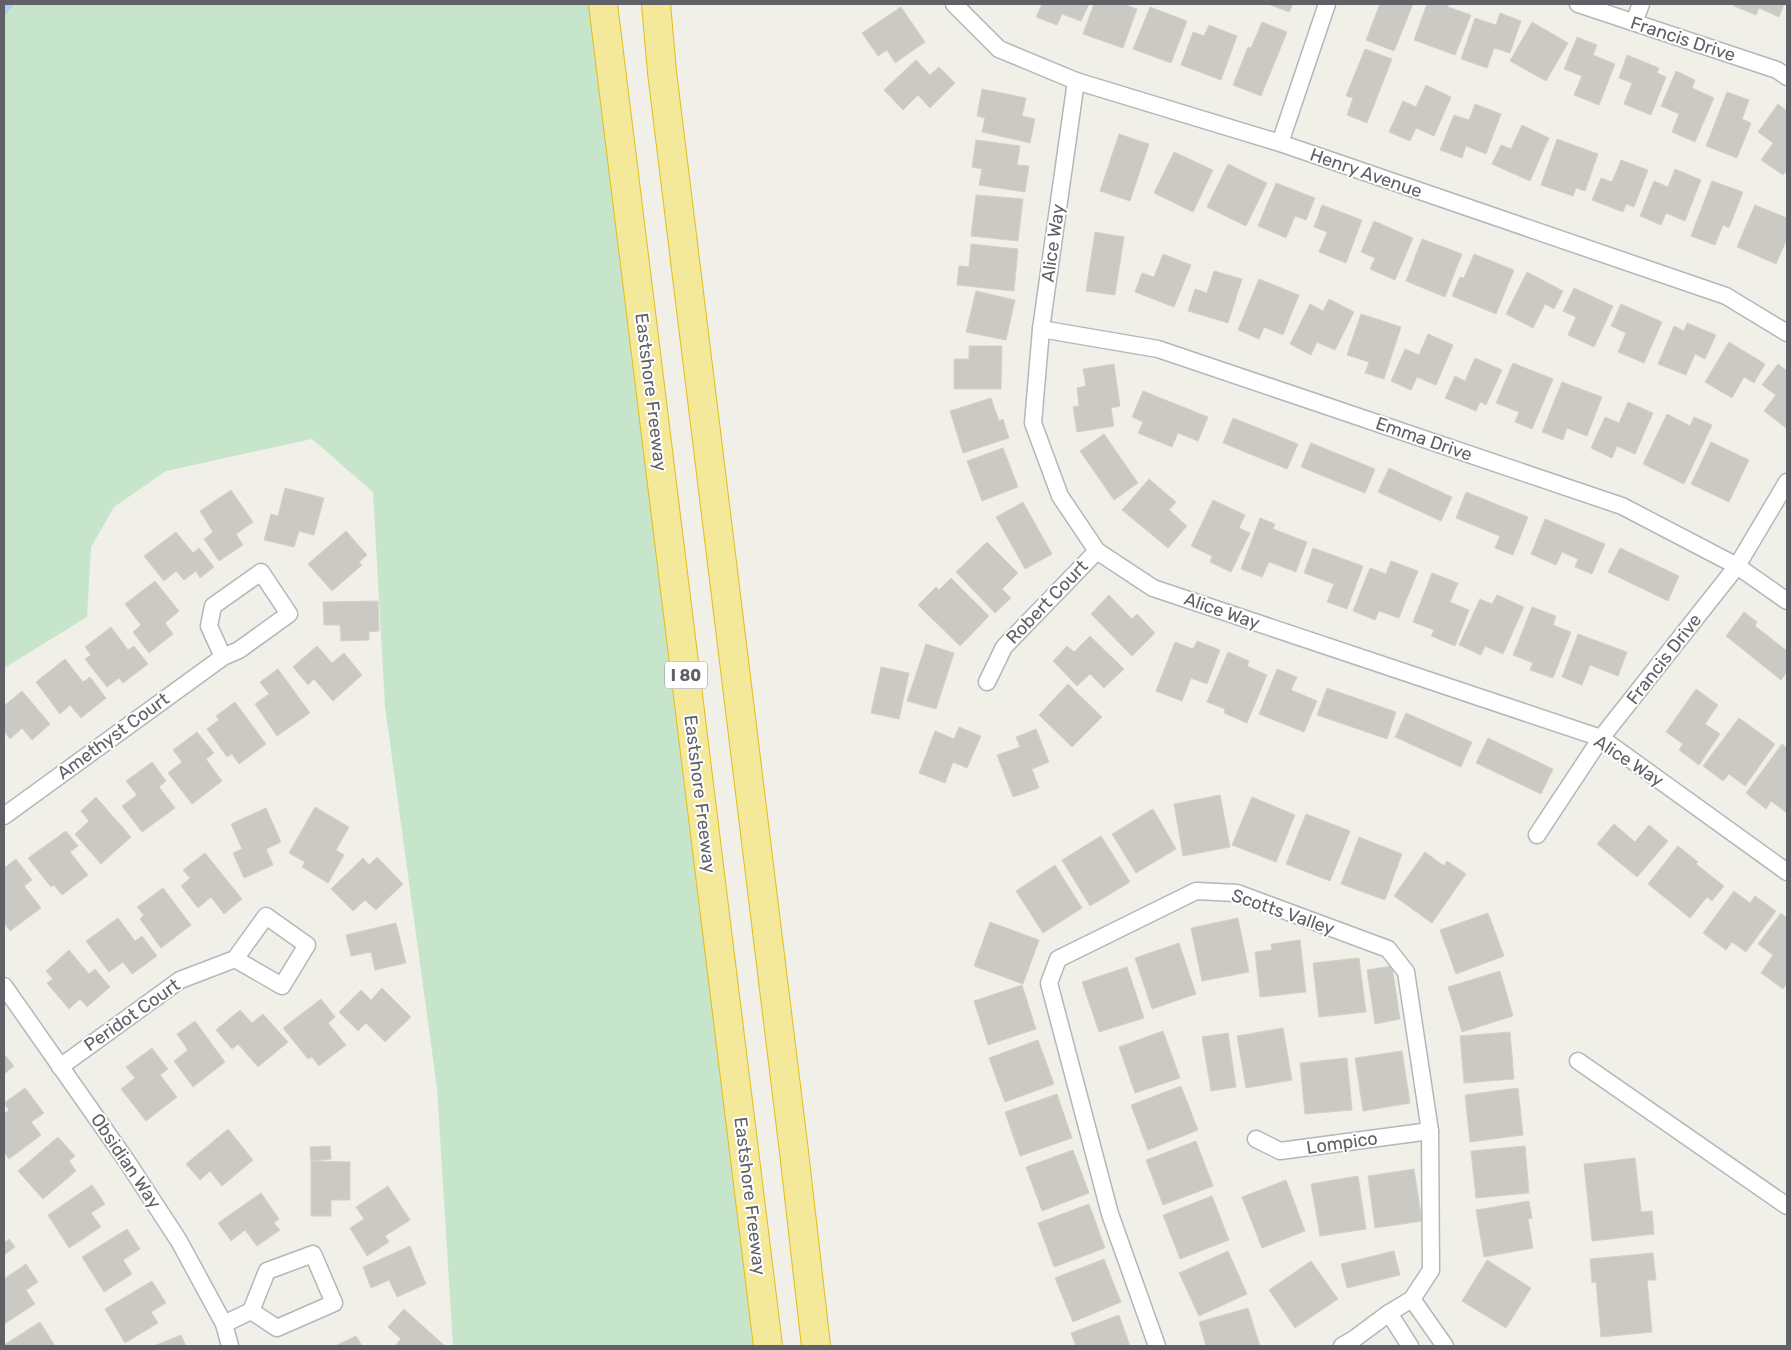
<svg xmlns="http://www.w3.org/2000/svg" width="1791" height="1350" viewBox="0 0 1791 1350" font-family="Rubik,sans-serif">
	<rect width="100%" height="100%" fill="#f0efe8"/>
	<polygon fill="#c7e5cb" points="4,4 603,4 768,1346 453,1346 437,1088 385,706 373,492 312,439 166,471 114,507 91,547 87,617 4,668"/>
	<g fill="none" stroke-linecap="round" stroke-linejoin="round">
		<polyline stroke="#b0cff8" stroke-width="6" points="4,12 11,4"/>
	</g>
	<g fill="#cbc9c4" stroke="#d4d2c7">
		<polygon points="1042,4 1089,4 1081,21 1062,14 1057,25 1036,17"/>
		<polygon points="1094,4 1123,4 1137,9 1123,48 1083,34"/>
		<polygon points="1268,4 1293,4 1289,12"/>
		<polygon points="1380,4 1413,4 1394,51 1366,40"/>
		<polygon points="1427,4 1449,4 1448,7 1471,15 1455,55 1414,40"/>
		<polygon points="1735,4 1784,4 1779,17 1759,8 1756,15 1734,6"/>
		<polygon points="901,7 925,42 895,63 887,50 878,56 862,33"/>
		<polygon points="1150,7 1187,21 1171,63 1133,49"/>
		<polygon points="1500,13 1521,21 1510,53 1494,48 1487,68 1461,59 1475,18 1496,25"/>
		<polygon points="1262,22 1287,32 1261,96 1233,85 1248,47 1251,48"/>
		<polygon points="1532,22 1568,43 1546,81 1510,61"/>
		<polygon points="1209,25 1237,36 1221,80 1181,65 1193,32 1204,36"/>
		<polygon points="1577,37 1597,45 1593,55 1615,64 1599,105 1574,95 1582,76 1564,69"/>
		<polygon points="1365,49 1392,59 1367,123 1347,115 1353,98 1346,96"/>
		<polygon points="1627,55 1659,68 1657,73 1666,77 1651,115 1624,104 1632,83 1619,78"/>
		<polygon points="916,60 930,75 939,67 955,83 930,108 918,95 903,110 884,90"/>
		<polygon points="1676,71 1695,80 1692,88 1714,98 1695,142 1672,132 1679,114 1661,106"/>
		<polygon points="1426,85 1451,97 1434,136 1416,128 1410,141 1389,132 1403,101 1416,107"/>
		<polygon points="982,89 1026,98 1022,116 1035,119 1030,143 982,132 985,118 977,116"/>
		<polygon points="1727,92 1749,100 1742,119 1751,123 1737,158 1706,146"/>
		<polygon points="1475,104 1501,114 1486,154 1466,146 1462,158 1440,150 1454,115 1469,120"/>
		<polygon points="1778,104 1787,111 1787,170 1783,175 1761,160 1773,143 1758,132"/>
		<polygon points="1522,125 1549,138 1530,181 1492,164 1501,145 1511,149"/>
		<polygon points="1119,134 1149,144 1130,201 1100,191"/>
		<polygon points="1557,139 1598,154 1585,191 1576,188 1573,196 1541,185"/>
		<polygon points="976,140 1020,146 1017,165 1029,166 1025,192 979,185 982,169 972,167"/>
		<polygon points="1174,152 1213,170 1193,212 1154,193"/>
		<polygon points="1621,160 1648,170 1634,207 1626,204 1623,212 1592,200 1601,178 1612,182"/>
		<polygon points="1228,164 1267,183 1246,226 1207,207"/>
		<polygon points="1675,169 1701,180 1685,221 1666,213 1661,225 1640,216 1654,181 1668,187"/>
		<polygon points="1712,181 1743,192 1729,228 1723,225 1715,245 1691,236"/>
		<polygon points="1276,183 1315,198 1306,220 1295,216 1286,238 1258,226"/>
		<polygon points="976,195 1023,199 1018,241 971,236"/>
		<polygon points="1322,205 1362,220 1346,263 1319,252 1327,232 1314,227"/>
		<polygon points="1755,205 1787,218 1787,239 1776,264 1737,247"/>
		<polygon points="1374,221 1413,238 1395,280 1370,269 1375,258 1361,252"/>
		<polygon points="1095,232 1124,237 1115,295 1086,291"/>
		<polygon points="1422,239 1462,254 1445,297 1406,281"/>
		<polygon points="971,244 1018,249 1014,291 957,285 959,266 969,267"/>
		<polygon points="1163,254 1191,265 1174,307 1135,292 1142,273 1154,277"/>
		<polygon points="1474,254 1514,270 1496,314 1452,296 1460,277 1464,278"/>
		<polygon points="1214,271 1242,279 1228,323 1188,311 1195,289 1207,293"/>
		<polygon points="1527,272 1563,291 1554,309 1545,304 1533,328 1506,314"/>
		<polygon points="1259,279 1299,295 1283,335 1264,327 1259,339 1238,330"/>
		<polygon points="1574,288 1613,306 1594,347 1568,335 1576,317 1563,311"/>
		<polygon points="976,291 1015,300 1006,340 966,332"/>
		<polygon points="1329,299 1354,312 1335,350 1317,342 1311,355 1290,344 1310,304 1323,311"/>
		<polygon points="1621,304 1662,322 1644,363 1618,352 1626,333 1611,326"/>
		<polygon points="1361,314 1401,327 1384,379 1365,373 1369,362 1347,355"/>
		<polygon points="1687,323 1716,335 1705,359 1695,354 1686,375 1658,364 1674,326 1684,331"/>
		<polygon points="1428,334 1453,345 1436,385 1417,377 1411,390 1391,381 1405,349 1419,355"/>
		<polygon points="1729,342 1765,364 1754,383 1744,377 1732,398 1705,382"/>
		<polygon points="969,346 1002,346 1001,389 954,389 954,359 969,359"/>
		<polygon points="1475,358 1502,370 1486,405 1480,402 1476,411 1445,398 1455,376 1465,381"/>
		<polygon points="1513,363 1553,379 1532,429 1515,422 1519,412 1496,403"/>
		<polygon points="1114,364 1120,406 1111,408 1114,426 1077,432 1073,407 1079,406 1077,388 1086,386 1083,369"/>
		<polygon points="1778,364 1787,371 1786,428 1764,411 1776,395 1762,385"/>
		<polygon points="1562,382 1602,397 1587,436 1567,428 1563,440 1542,432"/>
		<polygon points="1143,391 1208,417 1198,441 1178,433 1172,447 1138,433 1143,422 1132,417"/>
		<polygon points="991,398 999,421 1003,419 1009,438 963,453 950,411"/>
		<polygon points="1628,402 1653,413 1635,454 1617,446 1612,458 1591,448 1605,417 1619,423"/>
		<polygon points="1667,414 1690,426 1694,417 1712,425 1684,484 1643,464"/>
		<polygon points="1233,418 1298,444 1287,469 1223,443"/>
		<polygon points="1104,434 1138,483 1114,500 1080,451"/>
		<polygon points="1711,442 1749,460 1729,502 1691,484"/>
		<polygon points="1311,443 1375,469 1365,493 1301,467"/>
		<polygon points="1003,448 1018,487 982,501 967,461"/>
		<polygon points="1389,468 1452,497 1441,521 1378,492"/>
		<polygon points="1149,479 1176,502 1169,510 1187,526 1168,548 1122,510"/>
		<polygon points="285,488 324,498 314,535 299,531 294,547 264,540 271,514 278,516"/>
		<polygon points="231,490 253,522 236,534 243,545 219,561 204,539 213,532 200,511"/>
		<polygon points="1466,492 1528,517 1513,555 1495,548 1500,536 1456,518"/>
		<polygon points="1213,500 1245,515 1239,528 1250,533 1231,572 1210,562 1212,556 1191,546"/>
		<polygon points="1023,502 1052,554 1025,569 996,517"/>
		<polygon points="1260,518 1275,524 1273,529 1307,542 1296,572 1269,562 1262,577 1241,569"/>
		<polygon points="1545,519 1605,544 1592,574 1575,567 1578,559 1562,552 1556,565 1531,554"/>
		<polygon points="346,531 367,555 359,562 362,565 332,591 308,564"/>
		<polygon points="176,532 193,553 199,548 214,567 200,578 196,571 184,580 176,571 164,581 144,556"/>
		<polygon points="987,542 1018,573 1002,589 1011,598 995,613 956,572"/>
		<polygon points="1313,548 1363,566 1347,609 1327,602 1334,584 1304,573"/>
		<polygon points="1620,548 1679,576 1668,601 1608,572"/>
		<polygon points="1391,561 1418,571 1399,618 1379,611 1375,620 1353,611 1370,568 1386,574"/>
		<polygon points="1432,573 1458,583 1450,602 1469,610 1455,646 1431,636 1434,630 1413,622"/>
		<polygon points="951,578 989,616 960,646 918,605 936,587 939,590"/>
		<polygon points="155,581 179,611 165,623 173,634 149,653 133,632 141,625 125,604"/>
		<polygon points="1109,595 1132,619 1137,614 1155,633 1132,656 1091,614"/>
		<polygon points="1497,595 1524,607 1503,654 1485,646 1481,655 1459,645 1480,599 1492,604"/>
		<polygon points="378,601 379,631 369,632 369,640 341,641 340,625 324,625 323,602"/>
		<polygon points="1532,607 1556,616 1553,625 1571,632 1553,678 1530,670 1533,663 1513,655"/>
		<polygon points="1744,612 1757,622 1755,626 1787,651 1787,672 1781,680 1726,636"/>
		<polygon points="111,627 128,650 134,646 148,664 123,683 119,678 107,687 85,659 91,655 85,647"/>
		<polygon points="1578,634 1627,652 1618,676 1590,665 1582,685 1562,677"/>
		<polygon points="1090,636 1124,669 1104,688 1090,674 1077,686 1053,661 1067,646 1074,652"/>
		<polygon points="1197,641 1220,650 1207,684 1191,678 1182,701 1156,691 1175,642 1193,649"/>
		<polygon points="926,644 954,653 936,709 907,701"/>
		<polygon points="317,646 332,663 344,653 362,675 333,701 314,679 308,685 293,667"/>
		<polygon points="1228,652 1249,661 1247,666 1267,675 1247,723 1224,713 1225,709 1207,702"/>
		<polygon points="65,659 83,682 90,677 106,698 81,718 70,705 60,714 36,682"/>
		<polygon points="881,667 909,673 899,719 871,713"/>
		<polygon points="278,669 310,713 277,736 255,704 269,694 260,682"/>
		<polygon points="1277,669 1297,677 1291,690 1317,701 1304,732 1259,714"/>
		<polygon points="1068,684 1102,717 1072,747 1039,715"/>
		<polygon points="1327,688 1396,712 1387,739 1317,715"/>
		<polygon points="1696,689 1718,705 1705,724 1720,734 1699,765 1679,750 1683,744 1666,732"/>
		<polygon points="22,691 50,724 32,740 22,728 10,739 4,731 4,706"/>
		<polygon points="235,702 266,744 239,764 232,754 227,757 207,729 219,720 216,716"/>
		<polygon points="1406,713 1472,742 1461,767 1395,737"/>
		<polygon points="1739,718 1775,744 1745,786 1729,774 1723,781 1703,766"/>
		<polygon points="959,727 981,736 967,768 953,762 945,783 919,773 935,731 954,739"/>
		<polygon points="1036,729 1049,762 1032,769 1039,788 1013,797 997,755 1020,747 1016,737"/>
		<polygon points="197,732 214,753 206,759 222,781 192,804 168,773 182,762 173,750"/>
		<polygon points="1488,738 1553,769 1541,794 1476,763"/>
		<polygon points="1782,744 1787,748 1787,813 1771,801 1766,809 1746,793"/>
		<polygon points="152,762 166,781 159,787 175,808 142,832 122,806 137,795 126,781"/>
		<polygon points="1220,795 1230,847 1183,856 1174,804"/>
		<polygon points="96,797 131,837 101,864 75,834 89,821 81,811"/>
		<polygon points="1252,797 1295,815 1276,862 1232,845"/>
		<polygon points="315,807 349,827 336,850 344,855 328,883 302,867 305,862 289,853"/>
		<polygon points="266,808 281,842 266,849 273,865 244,878 233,853 242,849 231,824"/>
		<polygon points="1153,809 1176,849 1136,873 1112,834"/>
		<polygon points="1306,814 1350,831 1330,881 1286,864"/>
		<polygon points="1614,824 1635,842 1649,825 1668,841 1637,877 1597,844"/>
		<polygon points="66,831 78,846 70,852 88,875 62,895 54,885 51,887 28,858"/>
		<polygon points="1101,836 1130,882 1090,906 1062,860"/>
		<polygon points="1359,837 1402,854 1385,900 1341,884"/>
		<polygon points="1678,846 1698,862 1696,864 1724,886 1712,901 1707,897 1690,918 1648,884"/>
		<polygon points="1425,852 1444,866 1447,861 1466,874 1432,923 1394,896"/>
		<polygon points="205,853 242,899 224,914 211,897 198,908 181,886 190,878 183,870"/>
		<polygon points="377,857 403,884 376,910 365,900 353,911 331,889 363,858 369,865"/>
		<polygon points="16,859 32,880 24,886 41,908 10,931 4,923 4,868"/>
		<polygon points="1055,865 1082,908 1043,933 1016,891"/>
		<polygon points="163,888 191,925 161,948 140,919 144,915 137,907"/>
		<polygon points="1734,891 1750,903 1755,896 1776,911 1746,952 1732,942 1726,950 1703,933"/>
		<polygon points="1488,913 1504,956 1456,974 1440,930"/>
		<polygon points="1781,913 1787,918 1787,983 1783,989 1761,973 1773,955 1758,944"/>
		<polygon points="118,918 135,941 142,936 157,956 132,974 123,962 109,972 86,941"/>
		<polygon points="1238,918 1249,972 1202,981 1191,928"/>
		<polygon points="990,922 1039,940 1023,984 974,966"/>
		<polygon points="396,923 406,963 375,970 371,952 351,956 346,935"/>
		<polygon points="1300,940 1306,992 1260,997 1255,952 1272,950 1271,944"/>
		<polygon points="1179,943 1196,994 1152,1009 1135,958"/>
		<polygon points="69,950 89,974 95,969 110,987 87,1007 80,999 69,1009 47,983 53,979 46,971"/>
		<polygon points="1359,958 1366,1012 1319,1017 1313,963"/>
		<polygon points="1392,966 1400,1019 1375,1024 1367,970"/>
		<polygon points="1127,967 1144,1018 1099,1032 1082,982"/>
		<polygon points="1500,971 1513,1016 1462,1032 1448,987"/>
		<polygon points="1022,985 1036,1029 988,1045 974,1001"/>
		<polygon points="382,988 411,1017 385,1042 366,1023 358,1031 339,1012 361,990 371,1000"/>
		<polygon points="321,999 335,1017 328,1023 346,1045 319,1066 312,1057 308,1059 283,1028"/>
		<polygon points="240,1010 252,1023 263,1014 288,1042 258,1067 238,1044 232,1049 216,1030"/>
		<polygon points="195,1021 225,1062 193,1087 174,1061 188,1050 177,1034"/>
		<polygon points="1283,1028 1292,1080 1246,1088 1237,1036"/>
		<polygon points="1163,1031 1180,1078 1135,1093 1119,1047"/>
		<polygon points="1510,1032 1514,1079 1464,1083 1460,1036"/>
		<polygon points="1228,1033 1236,1087 1211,1091 1202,1037"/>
		<polygon points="1038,1040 1054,1084 1005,1102 989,1058"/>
		<polygon points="152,1048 168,1069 160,1075 177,1097 146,1121 121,1089 135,1078 126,1067"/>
		<polygon points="1402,1051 1410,1103 1363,1111 1355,1058"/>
		<polygon points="4,1054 14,1066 4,1074"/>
		<polygon points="1347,1058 1352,1110 1305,1114 1300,1063"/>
		<polygon points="1181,1086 1198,1130 1148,1150 1131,1105"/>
		<polygon points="25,1088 44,1113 31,1122 41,1135 9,1159 4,1152 4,1114 9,1110 4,1103"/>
		<polygon points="1518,1088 1523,1135 1470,1142 1465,1095"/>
		<polygon points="1057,1094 1072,1138 1020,1156 1005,1112"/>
		<polygon points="228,1129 253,1160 222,1186 210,1171 200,1180 186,1164"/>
		<polygon points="58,1137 75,1156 69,1161 76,1171 43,1199 18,1171"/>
		<polygon points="1196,1141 1213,1186 1163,1205 1146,1160"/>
		<polygon points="330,1146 331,1159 311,1161 310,1147"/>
		<polygon points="1525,1146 1529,1193 1476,1198 1471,1151"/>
		<polygon points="1073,1150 1089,1193 1042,1211 1026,1167"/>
		<polygon points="1635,1158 1641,1212 1652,1211 1654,1234 1592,1241 1584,1164"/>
		<polygon points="311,1161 350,1162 350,1200 331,1200 331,1216 311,1216"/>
		<polygon points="1414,1169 1422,1221 1375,1228 1368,1176"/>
		<polygon points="1358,1176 1366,1229 1320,1236 1311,1184"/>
		<polygon points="1286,1180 1305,1231 1262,1248 1242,1197"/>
		<polygon points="92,1185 105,1204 91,1213 101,1227 69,1248 48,1215"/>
		<polygon points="388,1186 410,1220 385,1236 389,1242 367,1256 350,1228 364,1219 356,1207"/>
		<polygon points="261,1193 279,1219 274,1223 280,1230 257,1246 245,1230 231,1241 218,1223"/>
		<polygon points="1212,1196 1229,1240 1180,1259 1163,1215"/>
		<polygon points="1529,1201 1532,1218 1528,1219 1533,1248 1484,1257 1476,1210"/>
		<polygon points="1089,1204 1105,1248 1054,1267 1038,1223"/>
		<polygon points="127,1229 140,1249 123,1260 132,1274 104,1292 82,1257"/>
		<polygon points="9,1239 15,1247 4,1255 4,1243"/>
		<polygon points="410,1246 426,1284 397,1297 389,1280 371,1288 363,1267"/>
		<polygon points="1228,1251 1247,1294 1199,1316 1179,1273"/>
		<polygon points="1394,1251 1400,1275 1347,1288 1341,1264"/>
		<polygon points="1653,1253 1656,1280 1647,1280 1652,1332 1601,1337 1596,1282 1592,1283 1590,1259"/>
		<polygon points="1104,1259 1121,1302 1073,1322 1055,1278"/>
		<polygon points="1487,1260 1531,1288 1506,1328 1462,1301"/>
		<polygon points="1311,1261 1338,1299 1295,1328 1269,1290"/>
		<polygon points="26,1264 38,1282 26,1290 35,1304 4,1324 4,1279"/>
		<polygon points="152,1281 166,1303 151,1312 158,1323 125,1343 105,1309"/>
		<polygon points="1248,1308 1260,1346 1206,1346 1199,1322"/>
		<polygon points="404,1309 445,1346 395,1346 401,1339 388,1327"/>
		<polygon points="1119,1315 1130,1346 1076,1346 1071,1333"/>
		<polygon points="40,1322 55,1346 4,1346 4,1345"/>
		<polygon points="181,1335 186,1346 154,1346"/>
		<polygon points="356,1336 362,1346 335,1346"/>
	</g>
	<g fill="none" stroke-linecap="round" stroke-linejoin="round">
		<defs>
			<g id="street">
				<polyline points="954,4 999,49 1076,81 1280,143 1726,296 1787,333"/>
				<polyline points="1578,4 1777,70 1787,77"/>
				<polyline points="1634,22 1641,4"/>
				<polyline points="1076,81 1041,329 1033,423 1060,496 1097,551 1153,588 1601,738 1787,872"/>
				<polyline points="1280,143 1327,4"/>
				<polyline points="1041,329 1158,349 1622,506 1737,566 1787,601"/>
				<polyline points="987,682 1004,647 1097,551"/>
				<polyline points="4,816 223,657 239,650 289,614 261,572 213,606 209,626 223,657"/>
				<polyline points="1537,835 1601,738 1737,566 1787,482"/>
				<polyline points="4,986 126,1160 179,1241 224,1324 230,1346"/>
				<polyline points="1578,1061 1787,1206"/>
				<polyline points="60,1067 180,980 235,959 282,986 307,945 266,916 235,959"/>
				<polyline points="1256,1139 1280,1151 1430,1131"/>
				<polyline points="1412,1299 1445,1346"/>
				<polyline points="1389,1313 1410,1346"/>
				<polyline points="224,1324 251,1311 277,1328 334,1303 313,1254 267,1271 251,1311"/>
				<polyline points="1157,1346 1110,1214 1049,983 1058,959 1196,891 1237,893 1388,949 1406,972 1430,1131 1431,1270 1412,1299 1389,1313 1354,1339 1342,1346"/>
			</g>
			<g id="highway">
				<polyline points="603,4 768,1346"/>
				<polyline points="656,4 662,72 794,1152 816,1346"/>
			</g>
		</defs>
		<use href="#street" stroke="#b5b6bb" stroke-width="19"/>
		<use href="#highway" stroke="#e3bd15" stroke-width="30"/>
		<use href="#street" stroke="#fff" stroke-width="16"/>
		<use href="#highway" stroke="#f4e99b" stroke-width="28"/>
	</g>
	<g text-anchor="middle" stroke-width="4" stroke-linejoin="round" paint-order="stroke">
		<rect fill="#fff" stroke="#8f9095" stroke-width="1" x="665" y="661.5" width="42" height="27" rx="4"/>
		<g font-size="16" font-weight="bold" fill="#5f6167">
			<text x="686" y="681">I 80</text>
		</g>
		<g font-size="18" fill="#5f6167" stroke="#fff">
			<text transform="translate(1683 39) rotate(18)" y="6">Francis Drive</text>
			<text transform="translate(1366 173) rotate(19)" y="6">Henry Avenue</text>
			<text transform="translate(1053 243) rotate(-82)" y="6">Alice Way</text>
			<text transform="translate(651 392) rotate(83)" y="6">Eastshore Freeway</text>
			<text transform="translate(1424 439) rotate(19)" y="6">Emma Drive</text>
			<text transform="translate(1047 602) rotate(-46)" y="6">Robert Court</text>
			<text transform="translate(1222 611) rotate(19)" y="6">Alice Way</text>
			<text transform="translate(1664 659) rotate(-52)" y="6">Francis Drive</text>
			<text transform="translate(113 736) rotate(-36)" y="6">Amethyst Court</text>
			<text transform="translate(1629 761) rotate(33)" y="6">Alice Way</text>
			<text transform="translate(700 794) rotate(83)" y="6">Eastshore Freeway</text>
			<text transform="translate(1283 912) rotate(19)" y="6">Scotts Valley</text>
			<text transform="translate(132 1015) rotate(-35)" y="6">Peridot Court</text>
			<text transform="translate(1342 1143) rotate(-8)" y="6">Lompico</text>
			<text transform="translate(126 1161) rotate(56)" y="6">Obsidian Way</text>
			<text transform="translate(750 1196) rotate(83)" y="6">Eastshore Freeway</text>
		</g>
	</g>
	<rect width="1791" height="1350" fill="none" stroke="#5f6167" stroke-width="10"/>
</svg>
